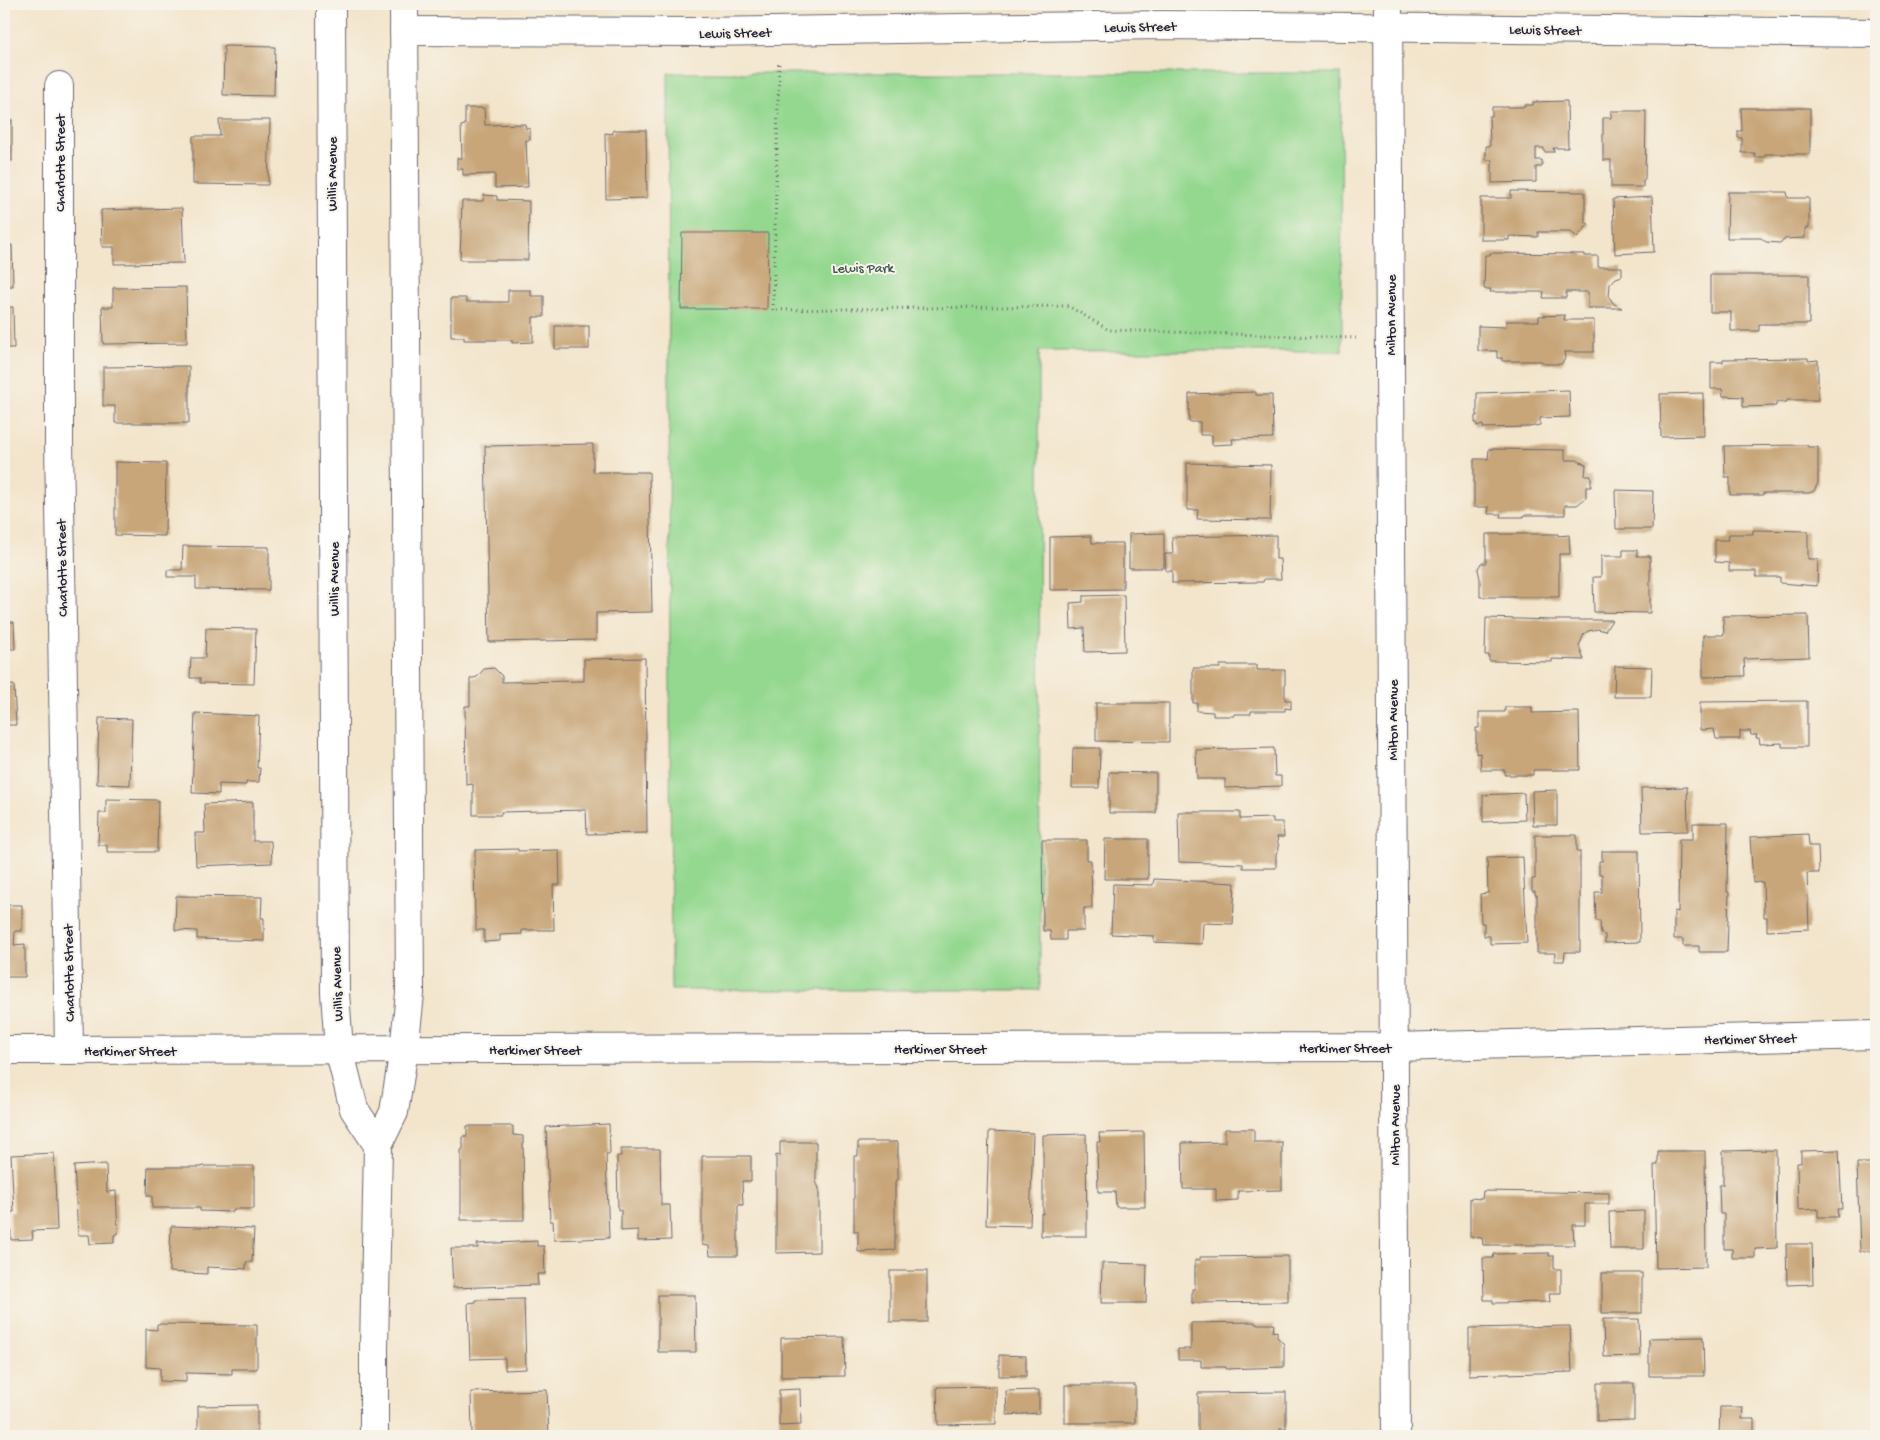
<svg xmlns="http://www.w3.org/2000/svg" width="1880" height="1440" viewBox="0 0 1880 1440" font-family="'Gochi Hand',sans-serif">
	<rect width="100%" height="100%" fill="#f7f3e8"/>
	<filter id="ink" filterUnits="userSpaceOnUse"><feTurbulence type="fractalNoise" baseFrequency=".02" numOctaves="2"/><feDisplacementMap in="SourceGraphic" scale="10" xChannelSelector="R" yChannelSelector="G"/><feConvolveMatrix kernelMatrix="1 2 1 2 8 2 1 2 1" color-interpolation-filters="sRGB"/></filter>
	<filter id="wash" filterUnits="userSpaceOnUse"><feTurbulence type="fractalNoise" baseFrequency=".0096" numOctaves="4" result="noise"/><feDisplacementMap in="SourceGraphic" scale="20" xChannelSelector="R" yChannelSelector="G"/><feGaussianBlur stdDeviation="1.12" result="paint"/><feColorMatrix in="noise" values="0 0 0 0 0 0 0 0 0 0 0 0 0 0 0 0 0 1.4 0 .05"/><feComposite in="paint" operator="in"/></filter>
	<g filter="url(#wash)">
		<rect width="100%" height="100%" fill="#f3e5cc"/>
		<polygon fill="#94d890" stroke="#5b7d66" points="668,73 1341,73 1342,351 1039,351 1040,990 671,990"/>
		<g id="blocks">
			<g fill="#c8a679">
				<polygon points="224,46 275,47 274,96 223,95"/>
				<polygon points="1567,101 1568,148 1553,148 1554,152 1544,152 1544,148 1536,148 1536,160 1542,160 1542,167 1536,167 1536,182 1492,183 1492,160 1486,160 1486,146 1490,146 1489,116 1492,116 1492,107 1525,107 1525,105 1533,105 1533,102"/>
				<polygon points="465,108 484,108 485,125 525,124 526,129 530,128 530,140 526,140 528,187 495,188 495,174 463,175 463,169 457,169 457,158 462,158 461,126 465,125"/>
				<polygon points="1741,108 1810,108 1810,154 1765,154 1765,157 1755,157 1755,153 1742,153 1742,138 1738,138 1738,131 1742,131"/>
				<polygon points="1611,111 1646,111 1645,180 1643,180 1643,187 1611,187 1611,160 1603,160 1603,118 1611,118"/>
				<rect x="4" y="120" width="8" height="41"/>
				<polygon points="219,120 270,120 268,185 193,184 193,136 220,136"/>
				<polygon points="613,130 646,130 647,198 606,199 605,133 613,134"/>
				<polygon points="1511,191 1585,192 1585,222 1589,224 1577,237 1571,232 1538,232 1538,237 1509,236 1509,240 1481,240 1481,198 1511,198"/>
				<polygon points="1728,192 1787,192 1788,198 1809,198 1809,228 1805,228 1805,238 1784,239 1780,243 1766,242 1761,238 1727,238"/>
				<polygon points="484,195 497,196 497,200 529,201 528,260 460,260 462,201 483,201"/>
				<polygon points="1652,197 1654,252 1615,254 1613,199"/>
				<polygon points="182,208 184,263 114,264 114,247 102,247 101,210"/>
				<polygon points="682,233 768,233 767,309 681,309"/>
				<polygon points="4,245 12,245 13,286 4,286"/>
				<polygon points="1490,253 1584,254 1584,256 1598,256 1598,267 1622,267 1622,276 1616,278 1610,284 1609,297 1614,304 1622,308 1588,308 1588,292 1566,292 1566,298 1543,298 1544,292 1490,292 1491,289 1484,289 1485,255 1490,255"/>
				<polygon points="1710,275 1809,275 1809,324 1759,324 1759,331 1731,331 1731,312 1710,312"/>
				<polygon points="186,287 187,343 103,344 102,307 113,307 113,288"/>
				<polygon points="508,290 531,290 531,296 544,296 544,317 533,317 533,342 512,343 512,340 464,340 464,337 451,337 451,298 466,298 466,302 508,302"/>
				<polygon points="4,307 13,307 14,348 4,348"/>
				<polygon points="1565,315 1564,320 1594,320 1594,352 1564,352 1565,359 1561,364 1545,364 1541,361 1502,361 1502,358 1497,358 1497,351 1478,351 1478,326 1506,327 1506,321 1539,321 1539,316"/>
				<rect x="555" y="326" width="34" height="23"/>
				<polygon points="1808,358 1808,361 1818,360 1818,400 1787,400 1787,402 1776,402 1776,406 1743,407 1743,397 1723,396 1722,389 1711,389 1711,362 1723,362 1723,359"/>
				<polygon points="189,366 189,423 115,423 115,406 103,406 103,367"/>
				<polygon points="1569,390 1570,417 1540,418 1540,425 1529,427 1483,428 1483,425 1477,426 1477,423 1475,423 1475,416 1477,416 1477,393"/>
				<polygon points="1256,392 1256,395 1272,395 1273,438 1232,439 1233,444 1212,445 1212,435 1200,435 1200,422 1189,422 1189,394"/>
				<polygon points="1703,393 1704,436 1661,437 1660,394"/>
				<polygon points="593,444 593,472 649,472 652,612 596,613 596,640 489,642 485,446"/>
				<polygon points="1807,445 1808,447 1818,447 1818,483 1814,491 1809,493 1763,493 1763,495 1730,495 1730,477 1725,477 1724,446"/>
				<polygon points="1489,449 1565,450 1565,460 1577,460 1586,465 1585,476 1591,476 1591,487 1586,487 1586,498 1577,505 1565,505 1565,515 1524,515 1524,517 1500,517 1501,514 1488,514 1489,507 1474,507 1474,459 1488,459"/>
				<polygon points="115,462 166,463 165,536 115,535"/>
				<polygon points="1187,463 1271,465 1270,520 1197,519 1198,510 1187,510"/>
				<polygon points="1615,490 1653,491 1652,529 1616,529"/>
				<polygon points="1753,530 1808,531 1808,559 1818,559 1817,586 1780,583 1780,577 1756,577 1756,571 1729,571 1729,563 1715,562 1715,540 1728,540 1729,534 1753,534"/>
				<polygon points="1164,533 1164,568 1129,568 1129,534"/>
				<polygon points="1486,534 1558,534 1558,536 1569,535 1570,554 1559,554 1559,597 1480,597 1480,579 1478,569 1481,563 1486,563"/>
				<polygon points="1276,535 1276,559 1280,559 1281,579 1264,579 1263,582 1172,583 1172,571 1166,571 1165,554 1173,554 1172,537"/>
				<polygon points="1091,536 1092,543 1123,543 1123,589 1050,590 1050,537"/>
				<polygon points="183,546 269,547 269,590 196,589 196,577 167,577 167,570 182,570"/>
				<polygon points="1623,550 1637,550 1637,556 1650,556 1650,613 1594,612 1593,577 1601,577 1601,556 1623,556"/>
				<polygon points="1124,595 1125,651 1085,652 1084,628 1071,629 1070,603 1083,602 1083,596"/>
				<polygon points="1808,615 1809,657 1744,659 1745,676 1703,677 1703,635 1724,635 1723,616"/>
				<polygon points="1486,618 1552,620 1612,620 1605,631 1598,629 1588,631 1584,634 1579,646 1584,660 1552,659 1552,662 1489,661 1489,655 1485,655"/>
				<polygon points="4,622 14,622 15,649 4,649"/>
				<polygon points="206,628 256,629 254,684 200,683 200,678 190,678 191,658 205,658"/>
				<polygon points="645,658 647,833 587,834 586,810 501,812 501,815 473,815 473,784 466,785 465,706 470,706 470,679 477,677 484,669 494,668 502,676 502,682 584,681 584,659"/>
				<polygon points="1220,665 1257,665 1257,670 1285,670 1285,700 1291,700 1291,709 1285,708 1285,711 1251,711 1251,714 1234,714 1234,716 1213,716 1213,712 1197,711 1197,703 1193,703 1193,668 1220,668"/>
				<polygon points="1615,666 1652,667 1651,697 1614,697"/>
				<polygon points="14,685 16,725 4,725 4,686"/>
				<polygon points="1807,701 1807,747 1782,747 1782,743 1760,744 1759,738 1756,738 1757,735 1751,735 1750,731 1740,731 1740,739 1716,739 1714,729 1700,730 1700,702"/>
				<polygon points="1096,703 1169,703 1169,742 1096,741"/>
				<polygon points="1505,707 1532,707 1532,713 1579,712 1580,770 1533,770 1533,775 1505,775 1505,770 1481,770 1480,753 1476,754 1476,728 1479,728 1479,712 1505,712"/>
				<polygon points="195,713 259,716 257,768 260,768 259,782 246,782 246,785 219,784 219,794 192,793"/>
				<polygon points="99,718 132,719 130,785 97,784"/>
				<polygon points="1073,748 1100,748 1099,788 1072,788"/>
				<polygon points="1274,748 1275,776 1281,776 1281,786 1225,788 1225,779 1197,779 1196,750"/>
				<polygon points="1109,772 1156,773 1156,813 1109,813"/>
				<polygon points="1687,787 1688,831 1642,832 1641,788"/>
				<polygon points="1557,790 1557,825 1533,825 1532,791"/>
				<polygon points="1524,793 1525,820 1483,822 1483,795"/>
				<polygon points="106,799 158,800 157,852 107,852 107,845 98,845 99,813 106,813"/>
				<polygon points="253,802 253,841 271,841 272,863 196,866 195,833 205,833 204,804"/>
				<polygon points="1178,812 1240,812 1240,819 1273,818 1273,822 1283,822 1284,837 1277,837 1279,849 1276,854 1276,868 1243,868 1243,864 1179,862"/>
				<polygon points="1693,823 1728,823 1727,892 1729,892 1727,952 1699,952 1699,946 1683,946 1683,939 1674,939 1674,911 1678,912 1679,839 1693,839"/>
				<polygon points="1808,834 1809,846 1818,846 1819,873 1807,873 1809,929 1767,931 1767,917 1764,917 1763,882 1753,883 1750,837"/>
				<polygon points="1535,835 1577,835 1577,851 1580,851 1580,952 1565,952 1564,961 1554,961 1555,953 1537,953 1537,895 1535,895 1535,891 1532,891 1532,879 1535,879"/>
				<polygon points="1105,839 1148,839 1148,879 1104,879"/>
				<polygon points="1042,840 1087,840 1087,860 1091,860 1092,908 1084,908 1084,931 1066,931 1066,940 1051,940 1050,931 1043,931"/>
				<polygon points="518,849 518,851 559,850 560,885 553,885 554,930 522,930 522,934 500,935 500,941 484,942 484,930 476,930 476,918 475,918 474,860 475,860 475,850"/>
				<polygon points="1602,851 1639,851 1640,942 1605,943 1605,935 1601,934 1600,921 1596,921 1595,892 1602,892 1602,874 1599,874 1599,861 1602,861"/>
				<polygon points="1523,857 1527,943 1490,944 1490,936 1484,936 1484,923 1481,923 1480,894 1488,893 1487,858"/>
				<polygon points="1154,879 1235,883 1233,924 1203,923 1202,944 1154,942 1154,936 1111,934 1113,884 1153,885"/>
				<polygon points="176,896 262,897 261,918 264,918 264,941 197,939 197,931 175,930"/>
				<polygon points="4,905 22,905 22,931 15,931 14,945 25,944 25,977 4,977"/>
				<polygon points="609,1124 610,1154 606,1154 609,1238 554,1240 553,1221 550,1221 546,1127"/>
				<polygon points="467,1126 513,1126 513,1135 523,1136 524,1220 461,1220 461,1150 463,1149 463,1136 467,1136"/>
				<polygon points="1225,1129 1254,1129 1254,1142 1282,1142 1282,1190 1238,1191 1238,1200 1216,1201 1216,1189 1183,1189 1182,1143 1225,1142"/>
				<polygon points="989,1131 1033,1133 1030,1226 986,1225"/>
				<polygon points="1144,1132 1145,1207 1116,1207 1115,1192 1098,1192 1097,1142 1100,1142 1099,1133"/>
				<polygon points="1086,1134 1087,1236 1041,1236 1041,1213 1043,1214 1043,1135"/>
				<polygon points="780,1142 816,1142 816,1182 819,1188 819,1252 776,1253 776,1155 780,1156"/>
				<polygon points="858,1142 898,1142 898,1180 895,1181 895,1250 858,1252 858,1231 854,1231 854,1156 858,1156"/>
				<polygon points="621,1149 660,1149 661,1205 670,1205 671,1240 638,1241 638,1230 621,1231 621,1210 618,1210 617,1156 621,1156"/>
				<polygon points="1776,1150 1777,1248 1755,1249 1755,1258 1732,1258 1732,1249 1724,1249 1724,1214 1720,1214 1719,1185 1723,1185 1723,1151"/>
				<polygon points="1839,1150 1842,1209 1837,1209 1838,1217 1818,1217 1818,1209 1798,1210 1797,1163 1801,1163 1801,1151"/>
				<polygon points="1658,1151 1705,1151 1706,1267 1656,1268 1654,1165 1658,1165"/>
				<polygon points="54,1153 57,1230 32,1231 33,1239 11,1240 10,1212 14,1212 11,1155"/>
				<polygon points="702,1156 751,1156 751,1181 742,1181 743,1205 738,1205 738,1256 710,1256 709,1246 702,1245"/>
				<polygon points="1857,1163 1876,1163 1876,1251 1860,1251"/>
				<polygon points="106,1164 107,1192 116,1191 118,1234 114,1235 114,1243 90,1244 89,1235 78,1235 74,1166"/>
				<polygon points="202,1166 254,1166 254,1209 234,1209 233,1212 200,1211 200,1208 152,1208 152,1196 147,1196 148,1167 202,1167"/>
				<polygon points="1483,1191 1609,1193 1609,1204 1585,1204 1585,1225 1573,1225 1574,1245 1483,1245 1482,1238 1470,1237 1470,1198 1482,1199"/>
				<polygon points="1644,1211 1644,1249 1610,1249 1609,1212"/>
				<polygon points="171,1226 254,1229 252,1262 246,1262 246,1269 207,1267 207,1274 169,1272"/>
				<polygon points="537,1241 537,1246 544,1246 545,1274 537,1274 538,1285 453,1288 451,1248 478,1248 477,1244"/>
				<polygon points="1786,1244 1812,1244 1813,1284 1787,1285"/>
				<polygon points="1549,1253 1549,1256 1554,1256 1554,1269 1561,1269 1561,1293 1549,1293 1550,1302 1493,1303 1493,1300 1484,1300 1483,1258 1493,1258 1494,1254"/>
				<polygon points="1288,1256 1288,1302 1192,1303 1192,1289 1195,1289 1195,1260 1200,1260 1200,1257"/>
				<polygon points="1102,1263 1147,1264 1146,1303 1101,1303"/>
				<rect x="890" y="1271" width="37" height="51"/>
				<rect x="1602" y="1273" width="40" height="40"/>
				<polygon points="658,1295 695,1295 696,1352 658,1352"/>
				<polygon points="524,1299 526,1369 505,1370 505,1358 470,1359 468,1303 476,1302 476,1300"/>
				<polygon points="1603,1319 1639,1319 1640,1356 1604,1357"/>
				<polygon points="1255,1322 1255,1324 1274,1324 1273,1332 1277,1331 1277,1337 1284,1344 1284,1367 1226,1369 1226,1367 1201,1367 1201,1360 1178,1360 1178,1349 1191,1349 1191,1323"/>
				<polygon points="157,1324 257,1325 257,1369 232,1369 232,1374 186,1373 186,1382 160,1381 160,1368 146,1367 146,1329 157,1330"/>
				<polygon points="1570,1326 1572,1372 1469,1375 1469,1328"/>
				<polygon points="844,1337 845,1376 781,1377 781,1338"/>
				<polygon points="1703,1337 1704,1376 1649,1376 1649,1338"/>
				<polygon points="999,1355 1026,1356 1026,1376 999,1376"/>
				<polygon points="1597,1383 1634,1383 1634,1420 1597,1421"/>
				<rect x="1065" y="1385" width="70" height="38"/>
				<polygon points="996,1386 996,1424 938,1425 937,1387"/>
				<polygon points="800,1389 801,1425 779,1426 779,1390"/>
				<polygon points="547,1390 549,1436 472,1436 471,1392"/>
				<polygon points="1039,1390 1039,1413 1007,1415 1006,1391"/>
				<polygon points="1286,1392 1286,1428 1280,1428 1280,1436 1198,1436 1198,1393"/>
				<polygon points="257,1405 257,1436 198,1436 198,1406"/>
				<polygon points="1720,1407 1743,1407 1742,1419 1754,1419 1754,1436 1719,1436"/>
			</g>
		</g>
	</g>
	<g filter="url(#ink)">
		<use href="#blocks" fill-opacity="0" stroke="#6b666e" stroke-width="1"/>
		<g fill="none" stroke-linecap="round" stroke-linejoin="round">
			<defs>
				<g id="minor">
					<polyline points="331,4 335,993 339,1049 354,1109 378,1145"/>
					<polyline points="404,31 701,32 1164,25 1876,33"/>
					<polyline points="59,86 59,443 69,1050"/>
					<polyline points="4,1050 1393,1047 1876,1035"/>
					<polyline points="374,1436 374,1349 378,1145 394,1112 404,1050 410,994 404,4"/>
				</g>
				<polyline id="tertiary" points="1388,4 1396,1436"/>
			</defs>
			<use href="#minor" stroke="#6b666e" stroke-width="30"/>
			<use href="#tertiary" stroke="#6b666e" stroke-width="30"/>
			<polyline stroke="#6b666e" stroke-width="3" stroke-dasharray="1 4" stroke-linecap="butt" points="779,64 773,310 1068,306 1109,330 1356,338"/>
			<use href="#minor" stroke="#fff" stroke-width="28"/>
			<use href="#tertiary" stroke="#fff" stroke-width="28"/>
		</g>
	</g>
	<g text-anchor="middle" stroke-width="4" stroke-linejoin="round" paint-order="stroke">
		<g font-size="14" fill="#22223b" stroke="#f7f3e8">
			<text transform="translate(1140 26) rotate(-1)" y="5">Lewis Street</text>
			<text transform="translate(1545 29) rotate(1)" y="5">Lewis Street</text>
			<text transform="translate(735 32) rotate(-1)" y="5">Lewis Street</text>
			<text transform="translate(59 163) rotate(-90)" y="5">Charlotte Street</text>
			<text transform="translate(331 174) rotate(-90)" y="5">Willis Avenue</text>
			<text transform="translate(1390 315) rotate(-90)" y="5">Milton Avenue</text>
			<text transform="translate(61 568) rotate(-91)" y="5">Charlotte Street</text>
			<text transform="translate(333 579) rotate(-90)" y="5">Willis Avenue</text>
			<text transform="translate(1392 720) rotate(-90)" y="5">Milton Avenue</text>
			<text transform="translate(68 973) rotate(-91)" y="5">Charlotte Street</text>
			<text transform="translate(336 984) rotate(-92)" y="5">Willis Avenue</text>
			<text transform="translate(1750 1038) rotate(-1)" y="5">Herkimer Street</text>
			<text x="1345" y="1052">Herkimer Street</text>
			<text x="940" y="1053">Herkimer Street</text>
			<text x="535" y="1054">Herkimer Street</text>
			<text x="130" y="1055">Herkimer Street</text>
			<text transform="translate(1394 1125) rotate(-90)" y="5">Milton Avenue</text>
		</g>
		<g font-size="14" fill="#445954" stroke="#f7f3e8">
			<text x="863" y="272">Lewis Park</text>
		</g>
	</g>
	<rect width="1880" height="1440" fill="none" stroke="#f7f3e8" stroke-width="20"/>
</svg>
